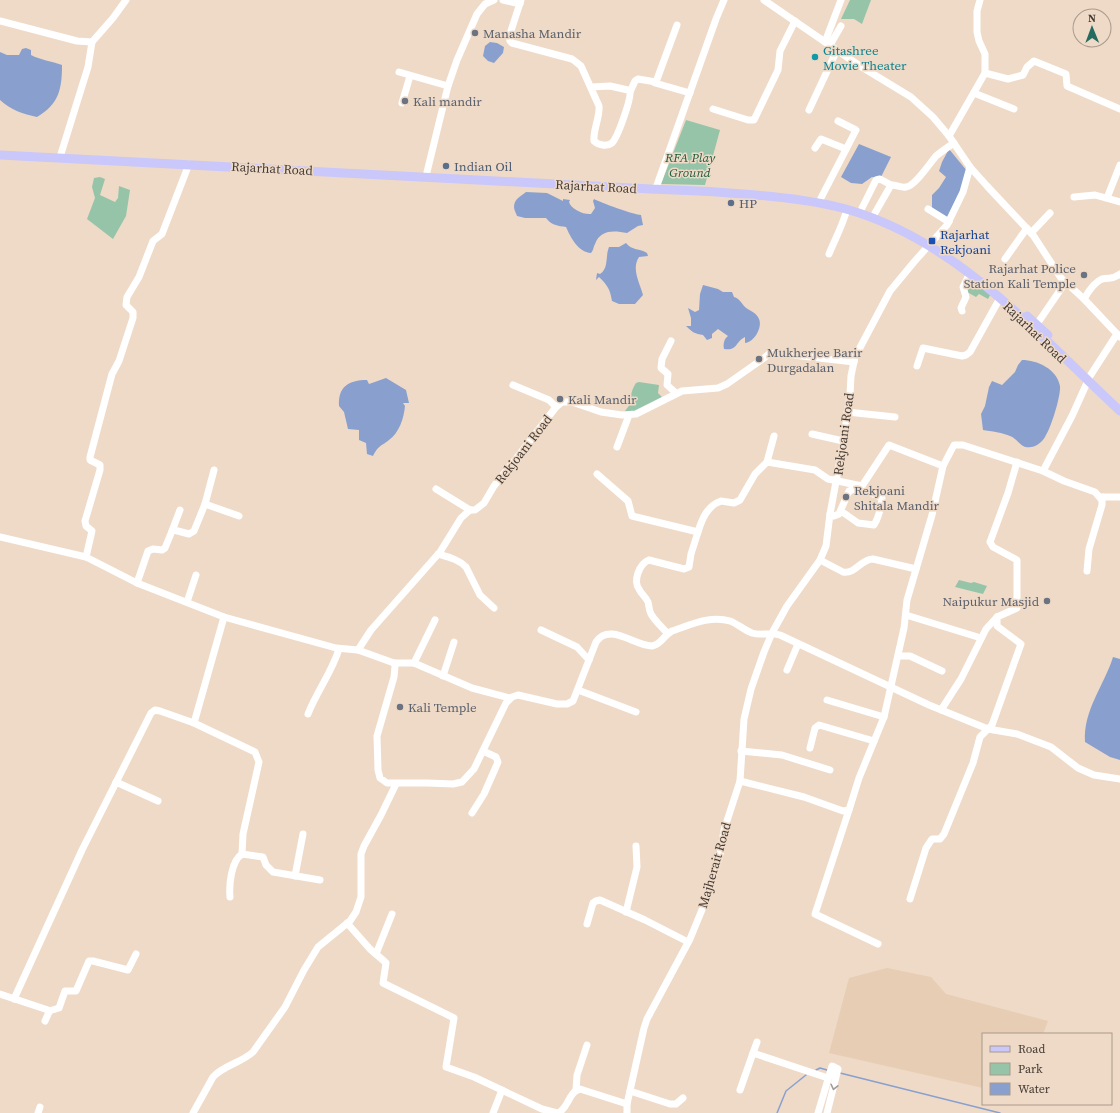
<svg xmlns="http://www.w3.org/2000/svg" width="1120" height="1113" viewBox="0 0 1120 1113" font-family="'Source Serif 4',serif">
	<rect width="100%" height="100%" fill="#efdac7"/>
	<polygon fill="#e7cdb4" points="887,968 931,977 946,994 1048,1021 1043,1034 983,1034 983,1088 829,1053 849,978"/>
	<g fill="#96c4a8">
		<polygon points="850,0 871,0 862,24 854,19 841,19"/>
		<polygon points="686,120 720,130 705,185 661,184"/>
		<polygon points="100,177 105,179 100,195 115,202 118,198 119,186 130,190 126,216 113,239 87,219 95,198 92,187 94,178"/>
		<polygon points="972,278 992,292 988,299 979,294 976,297 967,292"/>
		<path d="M639,382L659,385L658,393L665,400L636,414L622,415L631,403C630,396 632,389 636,383Z"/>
		<polygon points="959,580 971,583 974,582 987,586 983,594 955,587"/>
	</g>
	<g fill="#89a0ce">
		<polygon points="490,42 497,43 504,47 503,53 494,63 488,61 483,56 485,46"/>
		<path d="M26,48L31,50V55C40,60 52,61 62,65C62,89 59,104 37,117C23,114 11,110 0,100V52L7,55H19L22,49Z"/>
		<polygon points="859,144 891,157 880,179 872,177 862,184 851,183 841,177"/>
		<polygon points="949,149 967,171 966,178 948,220 932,210 932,195 939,188 946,177 939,171 942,162"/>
		<path d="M526,192L547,193L563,201V199L570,200L569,202C571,209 584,215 591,214L595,208L593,201L594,199C599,202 635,215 641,215L643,225L638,226L627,233C613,230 600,230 595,244C593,248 594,249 591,253C578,252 571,238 566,227C558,226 551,225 546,218H525L517,216C516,213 514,210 514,207C514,199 521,196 526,192Z"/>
		<path d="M626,243C632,251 640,248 647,253L648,256L639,257C631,269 640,283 643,295L635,304H619L612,301C610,289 608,286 599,277L596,280L597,273L600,274C609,268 605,257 609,247H619Z"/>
		<path d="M703,285L718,289L723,292H732L734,297C740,299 741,303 745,307C750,311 757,313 759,319C763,328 753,343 745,343V337C735,342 738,351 724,349C723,344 724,339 728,336L718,329L712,334V338L707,340L703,335C695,334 692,332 686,326H691V318L688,308L695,312L699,310L700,294Z"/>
		<path d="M1022,360C1037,360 1057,369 1060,386C1061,396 1051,428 1045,437C1043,441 1036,447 1031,447C1021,449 1018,439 1010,436C1004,433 990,431 983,430L981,414L985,406L989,387L992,381L1002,385L1015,372L1018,365Z"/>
		<path d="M386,378L406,390L409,403H403L405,406C404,418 399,433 389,440C380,447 379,445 373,456L367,454L366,443L359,440V430L348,429L344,412L339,406C338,387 348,380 367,380L369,384Z"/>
		<path d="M1113,657L1120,659V760L1110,757L1085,742C1083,710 1104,686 1113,657Z"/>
	</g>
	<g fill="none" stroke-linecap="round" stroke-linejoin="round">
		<g stroke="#89a0ce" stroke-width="1.5">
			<polyline points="816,1070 820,1068 827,1070"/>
			<polyline points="840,1073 1000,1113"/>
			<polyline points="777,1113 786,1091 806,1075"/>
		</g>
		<g stroke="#fff" stroke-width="7">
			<polyline points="503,0 520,4"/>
			<path d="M521,0L509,37L510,41L512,43L572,59L576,62L581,66L599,106C600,118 593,129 594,141C598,145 607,147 612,143C618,137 631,99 630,92L628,90L610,86L591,87"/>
			<polyline points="764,0 860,66 911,97 933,117 949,136 970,167 987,186 1033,235 1061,278 1084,299 1120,337"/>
			<polyline points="0,21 77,41 92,42 113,18 126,0"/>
			<polyline points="825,42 841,0"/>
			<polyline points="830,45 841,26"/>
			<polyline points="399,72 448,86"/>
			<polyline points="985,73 1008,79 1023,75 1027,67 1034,61 1066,74 1067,86 1120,109"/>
			<polyline points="655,83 690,93"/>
			<polyline points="630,92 635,81 638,79 656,82 677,25"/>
			<polyline points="974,93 1014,109"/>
			<polyline points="402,103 410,76"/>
			<polyline points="713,109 748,120 754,120 778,70 780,51 795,21"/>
			<polyline points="809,110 837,50"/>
			<polyline points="949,136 985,73 985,54 979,41 977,32 977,11 980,0"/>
			<polyline points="815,148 821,139 846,149"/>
			<polyline points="60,157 88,67 92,42"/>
			<polyline points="427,172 448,86 457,60 477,14 485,4 494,0"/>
			<polyline points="657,185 716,19 724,0"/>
			<polyline points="1074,197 1095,195 1120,202"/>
			<polyline points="821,198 856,130 838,121"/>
			<polyline points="1107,198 1120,165"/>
			<polyline points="862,208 876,180 880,179 891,185"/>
			<polyline points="928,209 949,222"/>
			<path d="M875,213L891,185C897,185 901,188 906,187C915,186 930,163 936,156C942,151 948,147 954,143"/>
			<polyline points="1031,233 1050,213"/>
			<path d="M829,254C835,239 843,225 847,209"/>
			<polyline points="1005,259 1027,228"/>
			<path d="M1084,299C1088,292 1094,282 1102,279C1110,277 1112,280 1120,274"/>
			<polyline points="962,311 961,308 966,297 963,287 970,273"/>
			<polyline points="1037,324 1065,283"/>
			<polyline points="671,341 662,359 661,368 668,374 667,385 676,393"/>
			<polyline points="917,366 923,348 962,356 966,355 970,352 1000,298"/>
			<polyline points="513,385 549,400 556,407"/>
			<polyline points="847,412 895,417"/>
			<polyline points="812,434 843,441"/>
			<polyline points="617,447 629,415"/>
			<polyline points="767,462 774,436"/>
			<path d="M597,474L628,501L632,516L698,532C702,519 707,506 721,501L734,503L740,500L755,474L767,462L815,470L828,479L862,486L889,445L943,466"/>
			<polyline points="436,489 470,510"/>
			<polyline points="1102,497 1120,497"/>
			<polyline points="205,504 239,516"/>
			<polyline points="470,510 475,510 484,503 494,486 515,460 556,407 562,402 572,402 601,412 622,415 636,414 682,391 718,388 727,384 764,358 769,354 775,353 854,362"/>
			<path d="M830,514L834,516L839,514L849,491C859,486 873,494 882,498C881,507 879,517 874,525L858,523L841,511"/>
			<polyline points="172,531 180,510"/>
			<polyline points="0,537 86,557 137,583 224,617 336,648 358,650 394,663 414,663 472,688 510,698"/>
			<path d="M438,554C448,557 458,559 466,567L480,595L494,608"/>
			<polyline points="86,557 92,531 86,526 85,521 100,470 100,465 90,460 90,457 112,374 119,361 133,318 133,312 126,305 127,297 139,277 153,241 162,234 189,164"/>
			<path d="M820,560L843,572C856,574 861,559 873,559L916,569"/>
			<polyline points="1087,571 1089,549 1102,505 1102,497 1101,499 1095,492 1064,481 1043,471 1072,416 1090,376 1117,334"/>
			<polyline points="137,583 148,551 153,549 162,550 165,548 172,531 174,530 189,534 194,531 205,504 214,470"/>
			<polyline points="187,602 196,575"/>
			<polyline points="906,615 981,638"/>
			<polyline points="541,630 577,647 589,660"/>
			<path d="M667,633C662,627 655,621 651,614C649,610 649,606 648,602C646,597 641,594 639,589C633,581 639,564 649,560L684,569L689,567L691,554L698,532"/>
			<polyline points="358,650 371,630 440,552 461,518 470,510"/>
			<polyline points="898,656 910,656 942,671"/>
			<path d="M394,663L395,666L394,677L377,736L378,770L380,778L387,783H427L453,784L462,782L474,769L506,703L512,697L518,695L557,704H567L573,701L596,642C610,622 634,646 652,646C661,645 664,635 672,631C690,625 710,615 730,621C738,624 744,630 752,633C761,636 770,632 780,635L929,705L988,729L1017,734L1051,747L1078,768L1094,775L1120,779"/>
			<polyline points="414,663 435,620"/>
			<polyline points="787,670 798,644"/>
			<polyline points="443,676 454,642"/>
			<polyline points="578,690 636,712"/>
			<polyline points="827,700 884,717"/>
			<polyline points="941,710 961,679 986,629 997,617"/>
			<path d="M308,714C317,691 332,672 339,649"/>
			<polyline points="194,723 224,617"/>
			<polyline points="810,748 815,728 819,725 874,741"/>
			<polyline points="741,751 782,755 830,770"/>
			<polyline points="740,781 804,797 843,811 849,810 859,778 884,717 904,628 907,600 932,515 943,466 954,445 963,445 1043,471"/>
			<polyline points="116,782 158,801"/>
			<polyline points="849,810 815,914 878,944"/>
			<polyline points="472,813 484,794 498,762 496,757 483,751"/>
			<polyline points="295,876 303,834"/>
			<path d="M230,897C229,885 231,861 242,854L263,857L266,865L273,872L320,880"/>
			<polyline points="910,899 926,848 932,839 940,839 944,834 973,763 980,737 992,725 1021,644 997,626 997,617 1017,608 1017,560 993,547 990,542 1008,493 1017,462"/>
			<polyline points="626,912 637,867 636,846"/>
			<polyline points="347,923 370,949 384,961 386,963 383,983 454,1018 446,1067 474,1077 542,1109 557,1113"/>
			<polyline points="587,924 593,903 596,901 600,900 645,920 688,942"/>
			<polyline points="376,954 392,914"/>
			<polyline points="0,994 48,1010 49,1012 45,1021"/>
			<polyline points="14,999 82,850 151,713 155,710 160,711 194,723 255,752 259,762 243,834 242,854"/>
			<polyline points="49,1011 59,1008 65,991 76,991 89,961 93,961 128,970 136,954"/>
			<polyline points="753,1053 757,1042"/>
			<polyline points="576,1090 577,1075 587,1045"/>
			<polyline points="740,1090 753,1053 828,1078"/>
			<polyline points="630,1091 670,1104 676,1104 683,1098"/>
			<polyline points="38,1113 40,1107"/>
			<path d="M193,1113L213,1077C224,1065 241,1063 253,1052L285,1007L304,970L318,947L350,921L356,912L361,897V854L364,846L381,815L396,784"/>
			<polyline points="493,1113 502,1090"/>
			<path d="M558,1113C569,1108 568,1092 580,1089L627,1104"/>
			<polyline points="627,1113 627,1104 644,1028 647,1019 690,939 706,900 720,855 724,830 740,781 744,719 751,689 764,652 772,633 787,606 820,560 826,546 830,514 843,444 850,395 851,376 855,357 890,291 914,262 947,225 963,192 970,167"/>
			<polyline points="818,1113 832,1066 838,1069 827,1113"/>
		</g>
		<g stroke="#cac7fa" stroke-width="9">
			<path d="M0,155L651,189C686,190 721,192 756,195C787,198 816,201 846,209C959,241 1037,334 1120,411"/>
			<polyline points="1027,316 1048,335"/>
		</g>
	</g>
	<defs><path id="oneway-chevron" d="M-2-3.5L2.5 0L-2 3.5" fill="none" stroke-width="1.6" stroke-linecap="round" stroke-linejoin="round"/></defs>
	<use stroke="#a19c99" href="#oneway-chevron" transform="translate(834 1087) rotate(103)"/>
	<g fill="#6b7280" stroke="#efdac7" stroke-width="1.5">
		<circle cx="475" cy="33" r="4"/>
		<circle cx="405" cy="101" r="4"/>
		<circle cx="1084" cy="275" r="4"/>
		<circle cx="759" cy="359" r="4"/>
		<circle cx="560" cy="399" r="4"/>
		<circle cx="846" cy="497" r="4"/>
		<circle cx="1047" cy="601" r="4"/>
		<circle cx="400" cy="707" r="4"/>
	</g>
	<circle fill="#0f9aa8" stroke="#efdac7" stroke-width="1.5" cx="815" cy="57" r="4"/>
	<g fill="#5c6f8a" stroke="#efdac7" stroke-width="1.5">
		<circle cx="446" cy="166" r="4"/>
		<circle cx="731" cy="203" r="4"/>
	</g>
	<rect fill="#1a4fb4" stroke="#efdac7" stroke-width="1.5" x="928" y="237" width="8" height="8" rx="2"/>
	<g text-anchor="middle" stroke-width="3" stroke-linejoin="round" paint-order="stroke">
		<g font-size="13" fill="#5b616d" stroke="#efdac7" text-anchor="start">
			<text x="483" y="38">Manasha Mandir</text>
			<text x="413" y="106">Kali mandir</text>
			<text x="1076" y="273" text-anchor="end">Rajarhat Police<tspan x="1076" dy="15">Station Kali Temple</tspan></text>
			<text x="767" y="357">Mukherjee Barir<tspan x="767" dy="15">Durgadalan</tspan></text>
			<text x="568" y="404">Kali Mandir</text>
			<text x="854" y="495">Rekjoani<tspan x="854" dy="15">Shitala Mandir</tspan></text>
			<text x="1039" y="606" text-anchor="end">Naipukur Masjid</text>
			<text x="408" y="712">Kali Temple</text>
		</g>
		<g font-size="13" fill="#0d838f" stroke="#efdac7" text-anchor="start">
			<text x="823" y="55">Gitashree<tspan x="823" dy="15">Movie Theater</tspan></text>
		</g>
		<g font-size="13" font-style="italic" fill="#1f5c3d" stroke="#efdac7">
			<text x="690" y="162">RFA Play<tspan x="690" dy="15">Ground</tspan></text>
		</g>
		<g font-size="13" fill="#4e5e75" stroke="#efdac7" text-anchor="start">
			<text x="454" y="171">Indian Oil</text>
			<text x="739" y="208">HP</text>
		</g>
		<g font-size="13" fill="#433a33" stroke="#efdac7">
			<text transform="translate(272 168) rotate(3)" y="5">Rajarhat Road</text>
			<text transform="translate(596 186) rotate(3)" y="5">Rajarhat Road</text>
			<text transform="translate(1035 332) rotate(44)" y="5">Rajarhat Road</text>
			<text transform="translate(843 434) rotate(-82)" y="5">Rekjoani Road</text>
			<text transform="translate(523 449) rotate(-52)" y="5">Rekjoani Road</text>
			<text transform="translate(714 865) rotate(-74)" y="5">Majherait Road</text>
		</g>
		<g font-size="13" fill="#164399" stroke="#efdac7" text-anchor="start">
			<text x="940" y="239">Rajarhat<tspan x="940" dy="15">Rekjoani</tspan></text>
		</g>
	</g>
	<rect x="982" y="1033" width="130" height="72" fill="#efdac7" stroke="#aa9a8c"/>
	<rect x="990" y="1046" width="20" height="6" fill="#cac7fa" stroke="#aa9a8c"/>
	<text x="1018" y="1053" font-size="12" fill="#433a33">Road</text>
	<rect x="990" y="1063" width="20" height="12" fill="#96c4a8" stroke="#aa9a8c"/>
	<text x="1018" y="1073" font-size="12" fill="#433a33">Park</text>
	<rect x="990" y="1083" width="20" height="12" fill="#89a0ce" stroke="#aa9a8c"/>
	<text x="1018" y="1093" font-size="12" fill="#433a33">Water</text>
	<g transform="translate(1092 28) rotate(359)"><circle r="19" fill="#efdac7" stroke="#aa9a8c"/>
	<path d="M0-3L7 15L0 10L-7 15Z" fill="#246b60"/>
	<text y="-6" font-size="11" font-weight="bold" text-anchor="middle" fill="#433a33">N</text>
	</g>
</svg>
